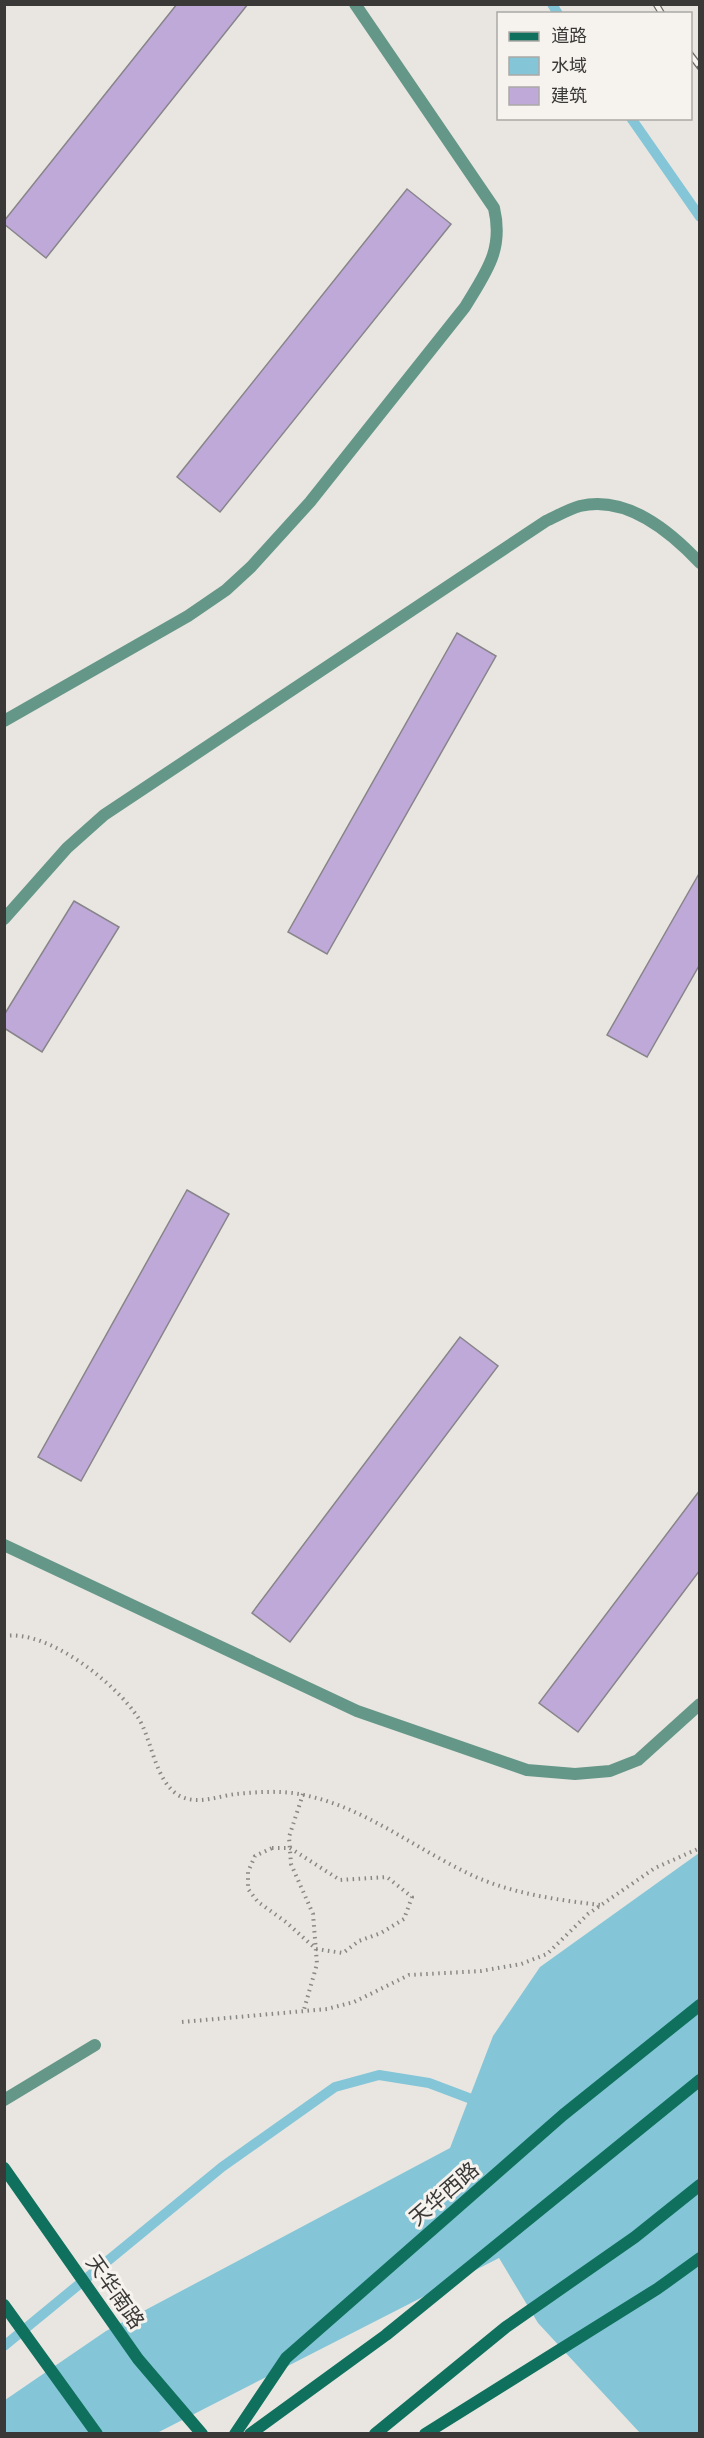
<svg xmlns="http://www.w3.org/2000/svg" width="704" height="2438" viewBox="0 0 704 2438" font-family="'Times New Roman','Noto Sans SC',serif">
	<rect width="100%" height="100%" fill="#e9e6e1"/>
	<polygon fill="#84c6d7" points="699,1853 699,2433 640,2433 538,2323 499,2258 157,2433 5,2434 5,2400 106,2331 450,2148 493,2036 540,1967"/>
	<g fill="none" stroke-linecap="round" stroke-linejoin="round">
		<g stroke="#84c6d7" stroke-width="10">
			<polyline points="552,4 558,14"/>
			<polyline points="631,118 700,217"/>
			<polyline points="4,2346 222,2167 335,2087 379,2075 429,2083 482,2103"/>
		</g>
	</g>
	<g fill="#bfa9d9" stroke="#87858a" stroke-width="1.5">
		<polygon points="177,4 248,4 46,258 4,224 4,221"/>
		<polygon points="407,189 451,224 220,512 177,477"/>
		<polygon points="457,633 496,656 327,954 288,932"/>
		<polygon points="700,872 700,964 647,1057 607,1035"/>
		<polygon points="74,901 119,927 42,1052 4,1028 4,1015"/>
		<polygon points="187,1190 229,1214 81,1481 38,1457"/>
		<polygon points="460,1337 498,1366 290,1642 252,1613"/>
		<polygon points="700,1490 700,1570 578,1732 539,1703"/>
	</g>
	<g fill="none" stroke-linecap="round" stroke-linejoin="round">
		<g stroke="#8a8884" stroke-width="4" stroke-dasharray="1.5 4.5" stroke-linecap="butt">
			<path d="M4,1636C48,1629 117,1684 139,1719C152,1741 155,1780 178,1795C197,1806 217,1796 236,1794C258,1792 282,1790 304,1795C367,1808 418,1851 476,1877C515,1894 558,1900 600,1905"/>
			<polyline points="303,1794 289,1837 291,1864 313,1914 317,1964 303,2013"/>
			<polygon points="272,1848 290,1848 340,1880 387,1877 412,1897 404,1919 381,1933 359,1941 343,1953 316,1949 286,1922 258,1902 248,1889 248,1872 255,1856"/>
			<polyline points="182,2022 327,2009 354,2002 409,1975 481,1971 521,1964 547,1954 588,1914 655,1868 700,1848"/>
		</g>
		<g stroke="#659789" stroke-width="12">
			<path d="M4,721L188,616L226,590L251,567L310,502L465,307C486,272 504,250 494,208L355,4"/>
			<path d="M4,919L67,848L104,815L546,521C557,516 569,509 580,506C627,495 670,531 700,563"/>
			<polyline points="4,1545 357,1711 527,1770 575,1774 610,1771 638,1760 700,1704"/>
			<polyline points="4,2100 95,2045"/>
		</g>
		<g stroke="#0f715d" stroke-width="12">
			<polyline points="4,2168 138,2359 202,2434"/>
			<polyline points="4,2305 97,2434"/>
			<polyline points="235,2434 286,2358 563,2115 700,2005"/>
			<polyline points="250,2434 386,2335 700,2080"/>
			<polyline points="375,2434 506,2327 635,2237 700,2185"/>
			<polyline points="425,2434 657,2289 700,2258"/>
		</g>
		<defs>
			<g id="rail">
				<polyline points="656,4 662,14"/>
				<polyline points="690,54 700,67"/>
			</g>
		</defs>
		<use href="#rail" stroke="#6b6966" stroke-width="7"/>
		<use href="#rail" stroke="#f6f3ee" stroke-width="4.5" stroke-dasharray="14" stroke-linecap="butt"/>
	</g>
	<g text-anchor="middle" stroke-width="6" stroke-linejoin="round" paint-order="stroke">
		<g font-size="21" fill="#3a3937" stroke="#f6f3ee">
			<text transform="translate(444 2194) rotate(-41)" y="7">天华西路</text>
			<text transform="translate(115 2292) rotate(55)" y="7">天华南路</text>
		</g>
	</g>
	<rect width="704" height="2438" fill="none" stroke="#3a3937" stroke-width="12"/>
	<rect x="497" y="12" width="195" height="108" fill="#f6f3ee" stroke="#aba9a5" stroke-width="1.5"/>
	<rect x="509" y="32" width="30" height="9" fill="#0f715d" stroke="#aba9a5" stroke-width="1.5"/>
	<text x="551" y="42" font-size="18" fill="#3a3937">道路</text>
	<rect x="509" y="57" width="30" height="18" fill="#84c6d7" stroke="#aba9a5" stroke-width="1.5"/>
	<text x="551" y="72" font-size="18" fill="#3a3937">水域</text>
	<rect x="509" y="87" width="30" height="18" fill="#bfa9d9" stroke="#aba9a5" stroke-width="1.5"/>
	<text x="551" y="102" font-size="18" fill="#3a3937">建筑</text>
</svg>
